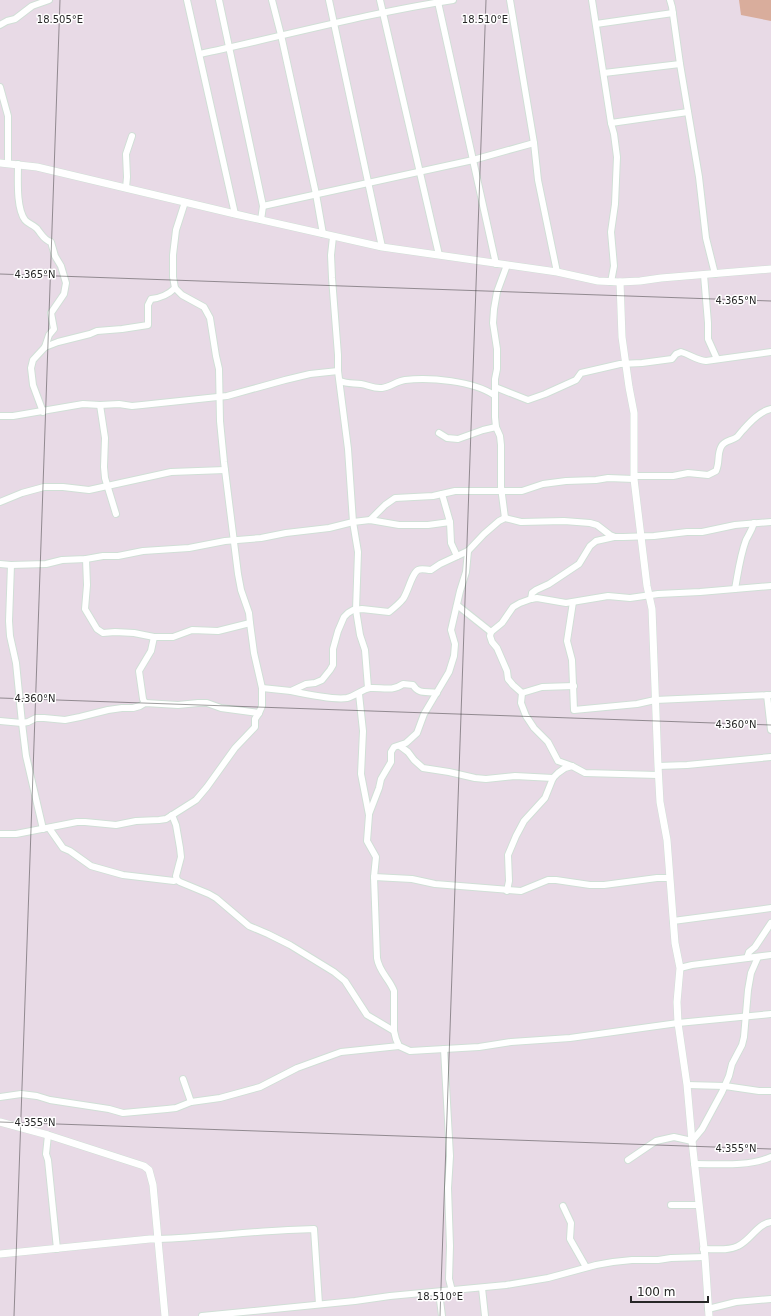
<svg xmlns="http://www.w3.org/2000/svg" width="771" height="1316" viewBox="0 0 771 1316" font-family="'DejaVu Sans',sans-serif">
	<rect width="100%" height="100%" fill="#e8dae6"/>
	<polygon fill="#d9ad9c" points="739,0 771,0 771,21 741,15"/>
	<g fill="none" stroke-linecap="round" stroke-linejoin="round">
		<defs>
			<g id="minor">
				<polyline points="187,0 235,214"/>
				<polyline points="219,0 263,206 261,220"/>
				<polyline points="272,0 281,35 316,194 323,234"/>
				<polyline points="329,0 382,247"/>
				<polyline points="380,0 439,255"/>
				<polyline points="510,0 534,143 538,180 557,272"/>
				<polyline points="592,0 611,123 688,112"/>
				<polyline points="670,0 672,7 680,64 699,177 706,238 715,274"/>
				<polyline points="438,2 496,264"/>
				<polyline points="596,24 673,13"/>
				<polyline points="0,25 7,21 15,19 32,6 49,0"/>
				<path d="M200,54C284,36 368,13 453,0"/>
				<polyline points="604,73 680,64"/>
				<polyline points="0,87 8,116 8,163"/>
				<path d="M18,164C18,179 16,208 25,220C28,224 35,225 38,230C42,235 44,240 51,242L55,256L61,266L66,283L64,294L51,313L54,329L49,335L45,347"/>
				<polyline points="126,188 127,177 126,154 132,136"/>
				<polyline points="263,206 473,160 534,143"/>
				<polyline points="704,275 708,323 708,339 717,359"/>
				<polyline points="611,282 614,266 611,232 615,204 617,157 614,134 611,123"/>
				<path d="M340,381C347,384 353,383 361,384C368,385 374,389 382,388C390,387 397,381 405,380C430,377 473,381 494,395"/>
				<path d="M495,387L528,400L545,394L576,380L581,373L620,364L642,363L672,359L676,354L681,352C691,355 696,360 706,361L771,352"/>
				<polyline points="100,405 105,438 104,467 105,478 116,514"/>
				<path d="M43,412L33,385L31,368L33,360L45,347L58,342L90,334L97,331L122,329L148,325V305L151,299C161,298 168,295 175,288"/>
				<polyline points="0,416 13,416 83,404 100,405 119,404 132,406 142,405 227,396 285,380 310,374 338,371"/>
				<polyline points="439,433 447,438 458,439 483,430 496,427"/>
				<path d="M634,476H673L688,473L708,475L716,471C720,462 717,455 721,447C724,440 732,441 737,437C739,435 741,432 743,430C750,422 760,411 771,409"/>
				<polyline points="442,494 450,522 451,543 457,556"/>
				<polyline points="0,502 22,493 44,487 63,487 89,490 171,472 225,470"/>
				<polyline points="505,518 501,487 501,445 500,436 496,427 495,417 495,379 497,369 497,349 493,323 494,309 497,292 507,265"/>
				<polyline points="370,520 385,505 395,498 433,496 455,491 522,491 543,484 566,481 596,480 608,478 634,479"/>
				<polyline points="86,559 87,585 85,609 97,629 103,633 115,632 134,633 154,637 173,637 192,630 218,631 250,623"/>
				<polyline points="0,564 11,565 46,564 62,560 86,559 103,556 118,556 143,551 189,548 225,541 261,538 286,533 329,528 353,522 348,449 338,371 338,355 332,278 331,255 333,237"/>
				<polyline points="11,565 9,621 10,636 16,663 22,723 26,756 43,829"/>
				<path d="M735,589C738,573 740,556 746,540C749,534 752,530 754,523"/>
				<polyline points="531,599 532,593 536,590 549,584 579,564 590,546 596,541 614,537"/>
				<polyline points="573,602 567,641 572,660 574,710 637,704 655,700 771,695"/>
				<polyline points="457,605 491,632"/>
				<path d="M262,688L291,691L306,684L315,683L322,680L330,670L333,665V649L338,631L344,617L348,613L353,610L362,609L389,612C394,608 399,604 403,599C408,592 412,573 418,570C422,568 426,570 431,570L440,564L468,551L484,534L499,521L505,518L521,522L564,521L590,523L597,525L610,535L615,537H623L654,536L687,532H702L735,525L771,522"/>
				<polyline points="368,688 365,650 360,635 356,610 358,552 353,522 370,520 399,525 428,525 450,522"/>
				<path d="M291,691C305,694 335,700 347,698C355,696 363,689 370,688C381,687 392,692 403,684L413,685C419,695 427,691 437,693"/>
				<polyline points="522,693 513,685 508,679 507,671 497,648 492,642 490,636 491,632 502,623 513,607 520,603 531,599 537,598 566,603 608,596 630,598 658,594 700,592 771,586"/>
				<polyline points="522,693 521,703 526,716 534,728 548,742 558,761 572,766 585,773 658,775"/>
				<polyline points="522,693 542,687 574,686"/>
				<path d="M359,694L363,731L361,774L369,815L367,841L376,857L374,877L377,958C379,972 389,978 394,991V1031L396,1039L399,1046L410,1051L479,1047L511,1042L570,1038L678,1023L771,1014"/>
				<polyline points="767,695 771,730"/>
				<polyline points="145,703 143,699 139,671 151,651 154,637"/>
				<polyline points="0,721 22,723 28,722 36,718 44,718 65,720 80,717 108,710 122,708 133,708 140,706 145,703 178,705 198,703 207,703 221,708 259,713"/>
				<polyline points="400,746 408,752 414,760 423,768 449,772 475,778 486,779 515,776 553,778"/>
				<polyline points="658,766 687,765 771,757"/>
				<polyline points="369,814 379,788 381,779 391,762 391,752 394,747 406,743 417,733 424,714 449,672 454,656 455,644 451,630 460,591 466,572 468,551"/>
				<polyline points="172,815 176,825 180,848 181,857 176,876 177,880"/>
				<polyline points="49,828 63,848 70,851 91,866 123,875 174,881 177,880 180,882 209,894 216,898 249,926 268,934 290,945 334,972 345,981 367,1015 394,1031"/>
				<polyline points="0,834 16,834 77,822 85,822 116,825 136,821 159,820 166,819 196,800 207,787 235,748 255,727 255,719 259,713 262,706 262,688 254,653 250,623 249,613 241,590 238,574 224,462 220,421 219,369 216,356 210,318 204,307 182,295 175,288 173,277 173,255 176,230 185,202"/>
				<polyline points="374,877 412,879 435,884 521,891 548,880 556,880 590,885 604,885 657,878 669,878"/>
				<polyline points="507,891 509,881 508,855 516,836 524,821 545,798 553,778 558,773 565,768 572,766"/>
				<polyline points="673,921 771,908"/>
				<polyline points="747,958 749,952 755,947 771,923"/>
				<polyline points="680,968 692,965 771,955"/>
				<polyline points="444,1049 450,1156 448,1188 450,1246 449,1279 452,1291"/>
				<polyline points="183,1079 191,1102"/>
				<polyline points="687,1085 725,1086 759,1091 771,1091"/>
				<polyline points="0,1097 21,1094 37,1096 50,1100 109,1109 123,1113 167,1109 176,1108 191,1102 220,1098 260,1087 297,1068 341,1052 399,1046"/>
				<polyline points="48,1135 46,1154 48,1160 57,1249"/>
				<polyline points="628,1160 656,1141 674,1137 692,1141 702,1129 722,1092 729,1076 732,1064 742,1045 744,1037 748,990 751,973 758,957"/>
				<path d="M694,1164C719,1164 748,1167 771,1157"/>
				<polyline points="671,1205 699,1205"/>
				<polyline points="563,1206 571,1223 570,1239 586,1267"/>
				<path d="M158,1239C210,1237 262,1230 314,1229L319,1304"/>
				<path d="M703,1249C714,1249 729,1251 738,1246C751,1240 757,1224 771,1222"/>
				<polyline points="482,1288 485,1316"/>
				<polyline points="439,1292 442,1316"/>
				<polyline points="708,1309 736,1302 771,1299"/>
				<polyline points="202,1316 355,1301 390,1296 506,1285 548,1278 596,1265 613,1262 632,1260 658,1260 671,1258 705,1257"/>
			</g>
			<g id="tertiary">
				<polyline points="0,163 37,167 235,214 382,247 557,272 598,281 620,282 640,281 661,278 771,269"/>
				<polyline points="620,282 622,337 629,387 634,413 634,479 647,586 652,609 658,766 660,802 667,840 675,943 680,968 677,1002 678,1023 687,1085 692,1141 705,1257 709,1316"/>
				<polyline points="0,1122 48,1135 144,1166 149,1170 153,1185 165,1316"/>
				<polyline points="0,1254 150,1239 158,1239"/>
			</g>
		</defs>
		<use href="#minor" stroke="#d0dfd6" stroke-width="8"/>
		<use href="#tertiary" stroke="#d0dfd6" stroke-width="8"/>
		<use href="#minor" stroke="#fff" stroke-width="6"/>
		<use href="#tertiary" stroke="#fff" stroke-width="7"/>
	</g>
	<path fill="none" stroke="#272727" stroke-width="1" stroke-opacity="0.45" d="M0,274L771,301M0,698L771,725M0,1122L771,1149M14,1316L60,0M440,1316L486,0"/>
	<g font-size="10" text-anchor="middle" fill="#272727" stroke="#fff" stroke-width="3" stroke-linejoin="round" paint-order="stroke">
		<text x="60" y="23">18.505°E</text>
		<text x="485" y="23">18.510°E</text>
		<text x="35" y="278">4.365°N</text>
		<text x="736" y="304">4.365°N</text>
		<text x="35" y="702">4.360°N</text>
		<text x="736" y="728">4.360°N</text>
		<text x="35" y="1126">4.355°N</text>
		<text x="736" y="1152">4.355°N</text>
		<text x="440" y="1300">18.510°E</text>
	</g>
	<path d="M631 1296v6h77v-6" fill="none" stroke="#272727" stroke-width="2"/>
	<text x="637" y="1296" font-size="12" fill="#272727" stroke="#ffffff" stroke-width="3" paint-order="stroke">100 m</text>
</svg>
